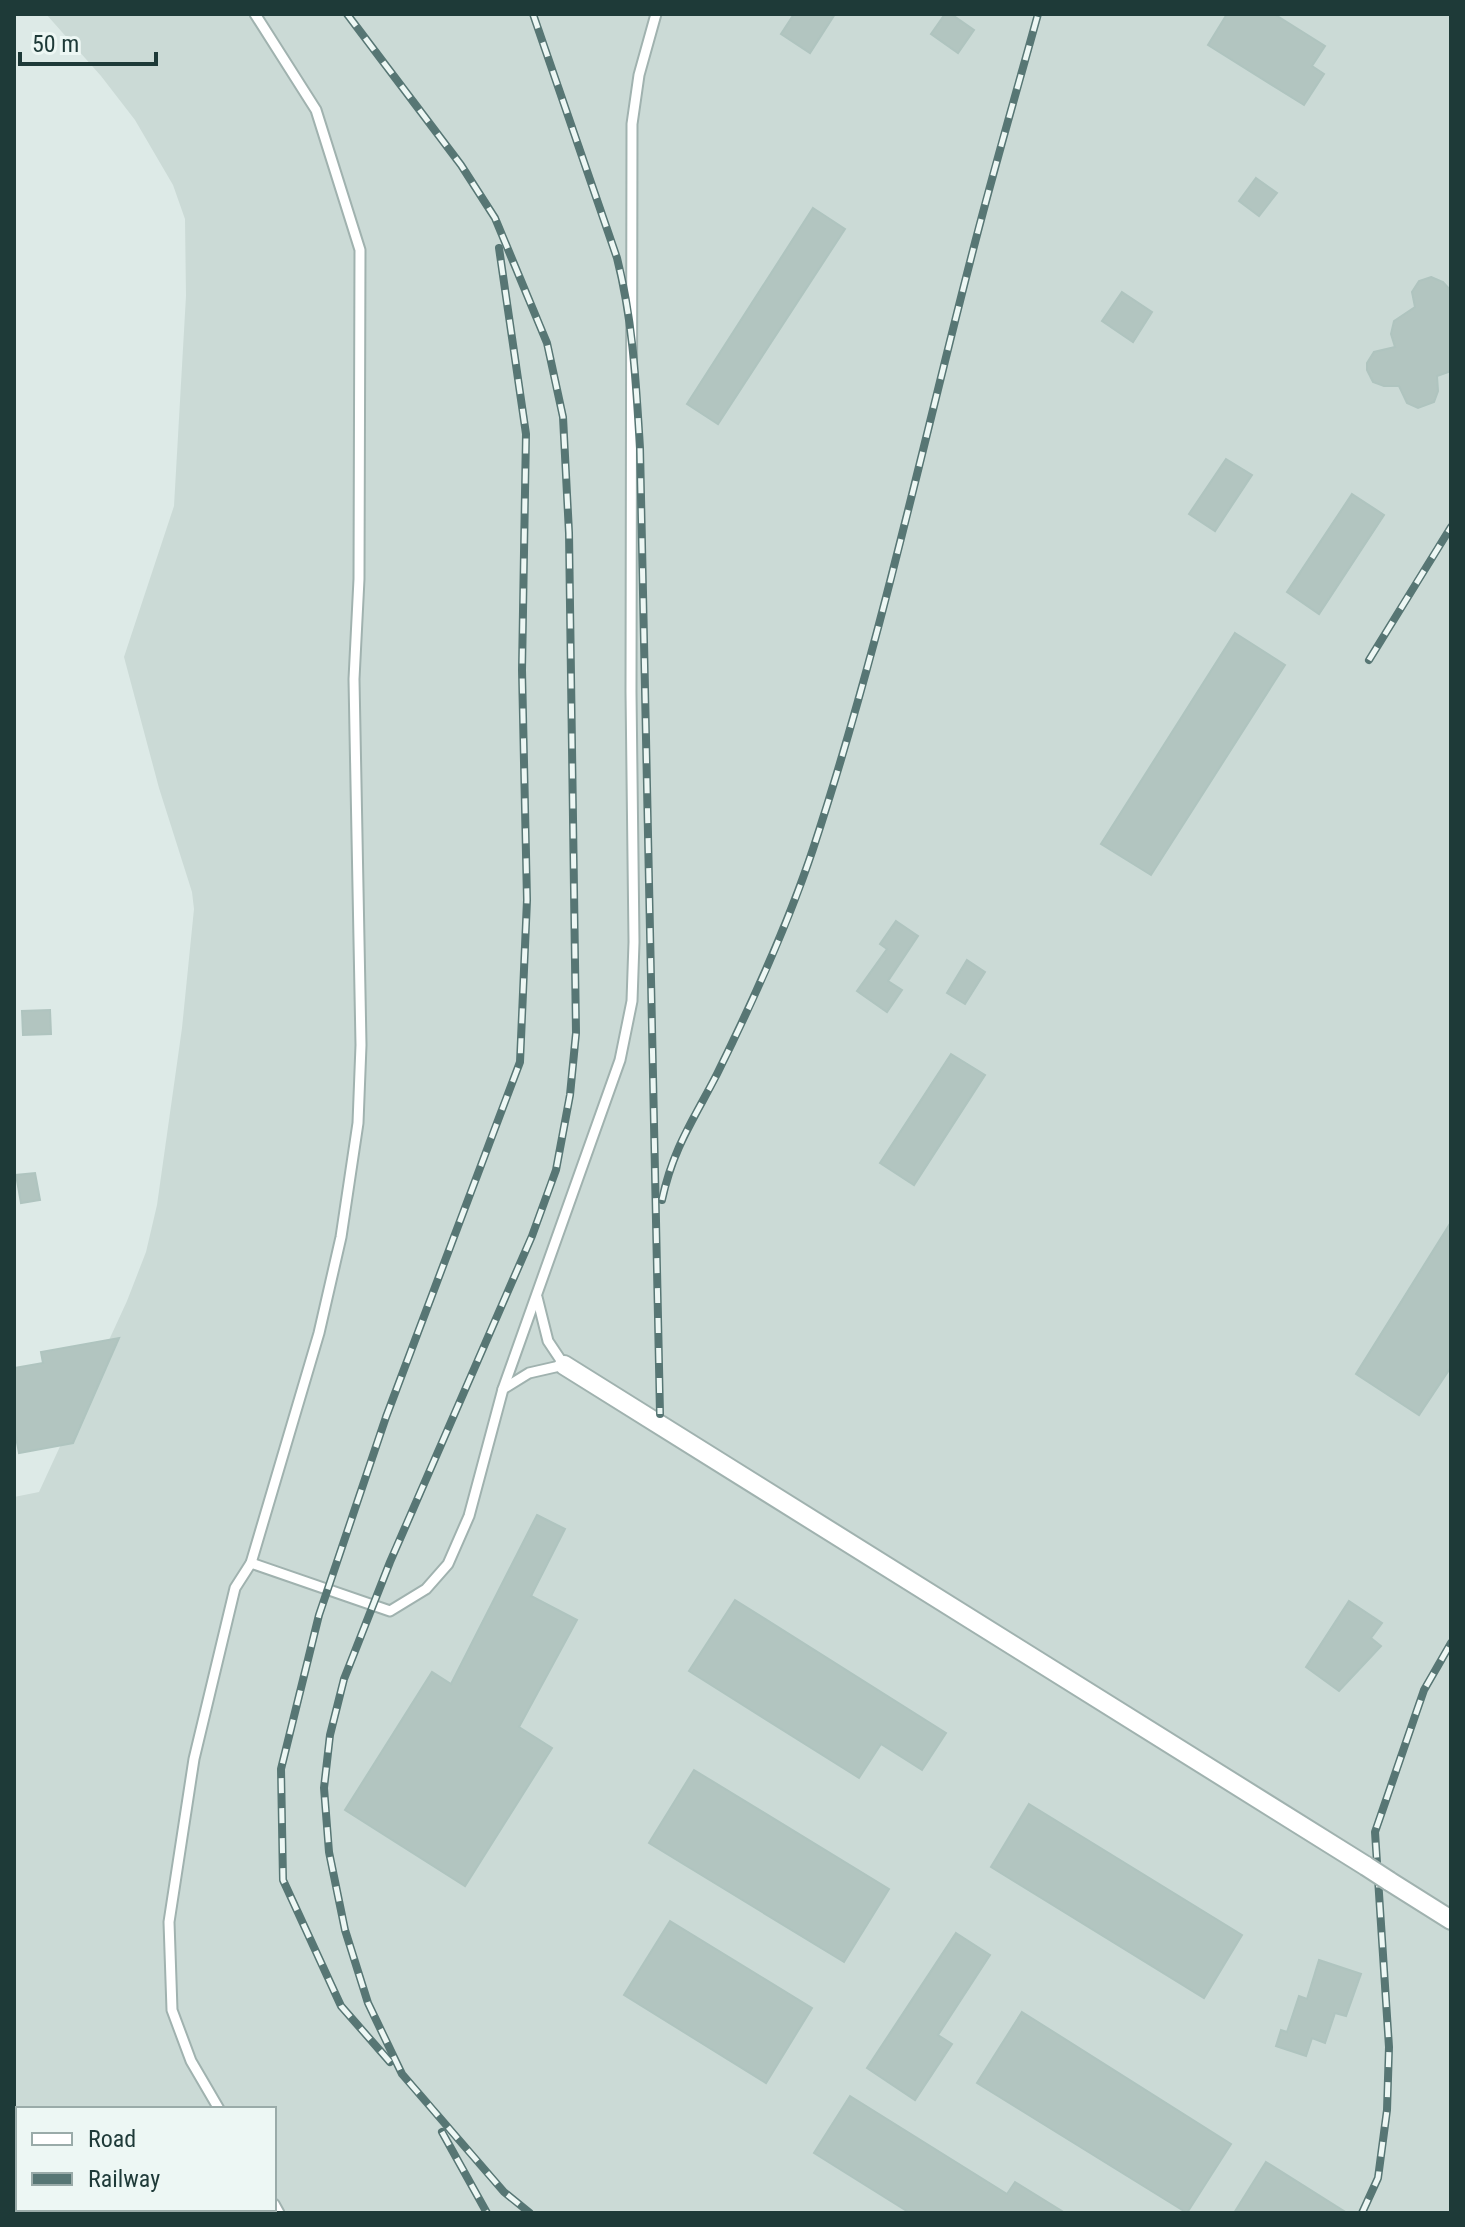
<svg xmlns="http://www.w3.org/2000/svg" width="1465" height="2227" viewBox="0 0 1465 2227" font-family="'Roboto Condensed',sans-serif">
	<rect width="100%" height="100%" fill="#ddeae7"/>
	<path fill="#cbdad6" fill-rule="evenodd" d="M46,14H1451V2213H14V1497L39,1492L127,1301L146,1252L157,1205L182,1028L194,909L192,892L159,788L124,657L174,506L186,296L185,219L173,185L135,120L101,76ZM18,2109H274V2209H18Z"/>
	<g fill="#b2c5c0" stroke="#afc4bf" stroke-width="2">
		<polygon points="794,14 835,14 810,53 781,34"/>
		<polygon points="945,14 951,14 974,30 958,53 931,34"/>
		<polygon points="1227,14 1274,14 1325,46 1312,66 1324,74 1304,105 1208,45"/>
		<polygon points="1256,178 1277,193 1259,216 1239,201"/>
		<polygon points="813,208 845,229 718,424 687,404"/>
		<polygon points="1431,277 1443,282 1451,291 1451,371 1437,376 1438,391 1434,402 1418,408 1407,403 1399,386 1384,386 1373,382 1367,370 1367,363 1374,352 1395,347 1391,334 1394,321 1415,307 1412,292 1419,281"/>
		<polygon points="1122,292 1152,312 1133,342 1102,321"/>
		<polygon points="1226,459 1252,475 1215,531 1189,514"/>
		<polygon points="1352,494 1384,515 1319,614 1287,592"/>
		<polygon points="1235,633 1285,665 1151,875 1101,844"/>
		<polygon points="896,921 918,936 888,981 902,990 887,1012 857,991 887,949 880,944"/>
		<polygon points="967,960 985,972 965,1004 947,993"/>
		<polygon points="50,1010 51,1034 23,1035 22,1011"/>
		<polygon points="951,1054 985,1075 914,1185 880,1163"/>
		<polygon points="35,1173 40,1200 21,1203 16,1175"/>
		<polygon points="1451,1222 1451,1367 1419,1415 1356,1374"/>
		<polygon points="119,1338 73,1443 19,1453 14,1427 14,1368 43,1363 41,1352"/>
		<polygon points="537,1515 565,1529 531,1596 577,1620 519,1727 552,1748 465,1886 345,1810 432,1672 451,1684"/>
		<polygon points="735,1600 946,1733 922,1770 881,1744 859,1778 689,1671"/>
		<polygon points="1349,1601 1382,1623 1371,1638 1381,1646 1339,1691 1306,1667"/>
		<polygon points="694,1770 889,1889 844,1962 649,1843"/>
		<polygon points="1029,1804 1242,1935 1204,1998 991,1867"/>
		<polygon points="670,1921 812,2008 766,2083 624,1995"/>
		<polygon points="956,1933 990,1955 938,2035 952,2044 915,2100 867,2068"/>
		<polygon points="1319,1960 1361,1974 1346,2016 1335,2013 1325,2043 1312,2038 1306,2056 1276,2046 1281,2030 1287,2032 1299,1996 1307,1999"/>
		<polygon points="1022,2012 1231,2144 1187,2213 977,2083"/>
		<polygon points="850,2096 1007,2194 1015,2182 1065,2213 910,2213 814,2153"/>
		<polygon points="1266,2162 1347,2213 1234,2213"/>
	</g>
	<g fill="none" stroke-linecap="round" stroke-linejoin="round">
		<defs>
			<g id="lane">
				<polyline points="503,1389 529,1373 564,1365 548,1341 537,1297"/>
				<polyline points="251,1563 390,1611 426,1589 448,1564 469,1516 503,1389 620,1060 632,1001 634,942 631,692 632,124 639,75 656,14"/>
				<polyline points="219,2109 191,2061 172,2010 169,1922 194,1759 235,1588 251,1563 319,1333 341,1237 358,1123 361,1045 354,679 359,579 360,250 316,110 255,14"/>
				<polyline points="274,2204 279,2213"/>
			</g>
			<g id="street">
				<polyline points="564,1365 1366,1866"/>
				<polyline points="1389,1881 1451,1920"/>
			</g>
		</defs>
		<use href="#lane" stroke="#a0b2af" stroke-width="13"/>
		<use href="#street" stroke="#a0b2af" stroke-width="22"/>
		<use href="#lane" stroke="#fff" stroke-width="9"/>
		<use href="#street" stroke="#fff" stroke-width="18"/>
		<defs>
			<g id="rail">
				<polyline points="347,14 461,165 495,218 547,343 563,417 569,533 576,1033 570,1095 556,1170 532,1236 390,1562 344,1679 330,1735 324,1788 329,1852 345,1930 368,2003 402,2074 504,2192 530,2213"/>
				<path d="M533,14L617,258C633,321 636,383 640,448L660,1414"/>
				<polyline points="1369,660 1451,527"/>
				<path d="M662,1200C673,1148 694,1119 717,1074C753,1001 787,927 813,849C877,655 919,460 970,262C991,179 1015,97 1038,14"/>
				<polyline points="390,2062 341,2006 283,1880 281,1769 319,1615 386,1417 520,1062 527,900 522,670 526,434 499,248"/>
				<polyline points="442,2132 487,2213"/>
				<polyline points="1362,2213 1378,2178 1387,2110 1389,2047 1375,1832 1424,1690 1451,1643"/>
			</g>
		</defs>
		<use href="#rail" stroke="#577674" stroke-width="8"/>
		<use href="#rail" stroke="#edf7f4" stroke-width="5" stroke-dasharray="15" stroke-linecap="butt"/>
		<defs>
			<polyline id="street-bridge" points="1366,1866 1389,1881"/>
		</defs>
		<use href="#street-bridge" stroke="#a0b2af" stroke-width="22" stroke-linecap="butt"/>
		<use href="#street-bridge" stroke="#fff" stroke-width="18"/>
	</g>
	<rect width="1465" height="2227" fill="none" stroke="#1e3a38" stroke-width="32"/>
	<rect x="16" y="2107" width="260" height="104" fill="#edf7f4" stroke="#9aaba9" stroke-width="2"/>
	<rect x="32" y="2133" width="40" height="12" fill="#ffffff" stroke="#9aaba9" stroke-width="2"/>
	<text x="88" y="2147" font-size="24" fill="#1e3a38">Road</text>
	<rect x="32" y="2173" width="40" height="12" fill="#577674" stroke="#9aaba9" stroke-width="2"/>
	<text x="88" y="2187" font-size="24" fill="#1e3a38">Railway</text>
	<path d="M20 52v12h136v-12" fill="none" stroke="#1e3a38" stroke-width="4"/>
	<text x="32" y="52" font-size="24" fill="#1e3a38" stroke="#edf7f4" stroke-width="6" paint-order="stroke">50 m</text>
</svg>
